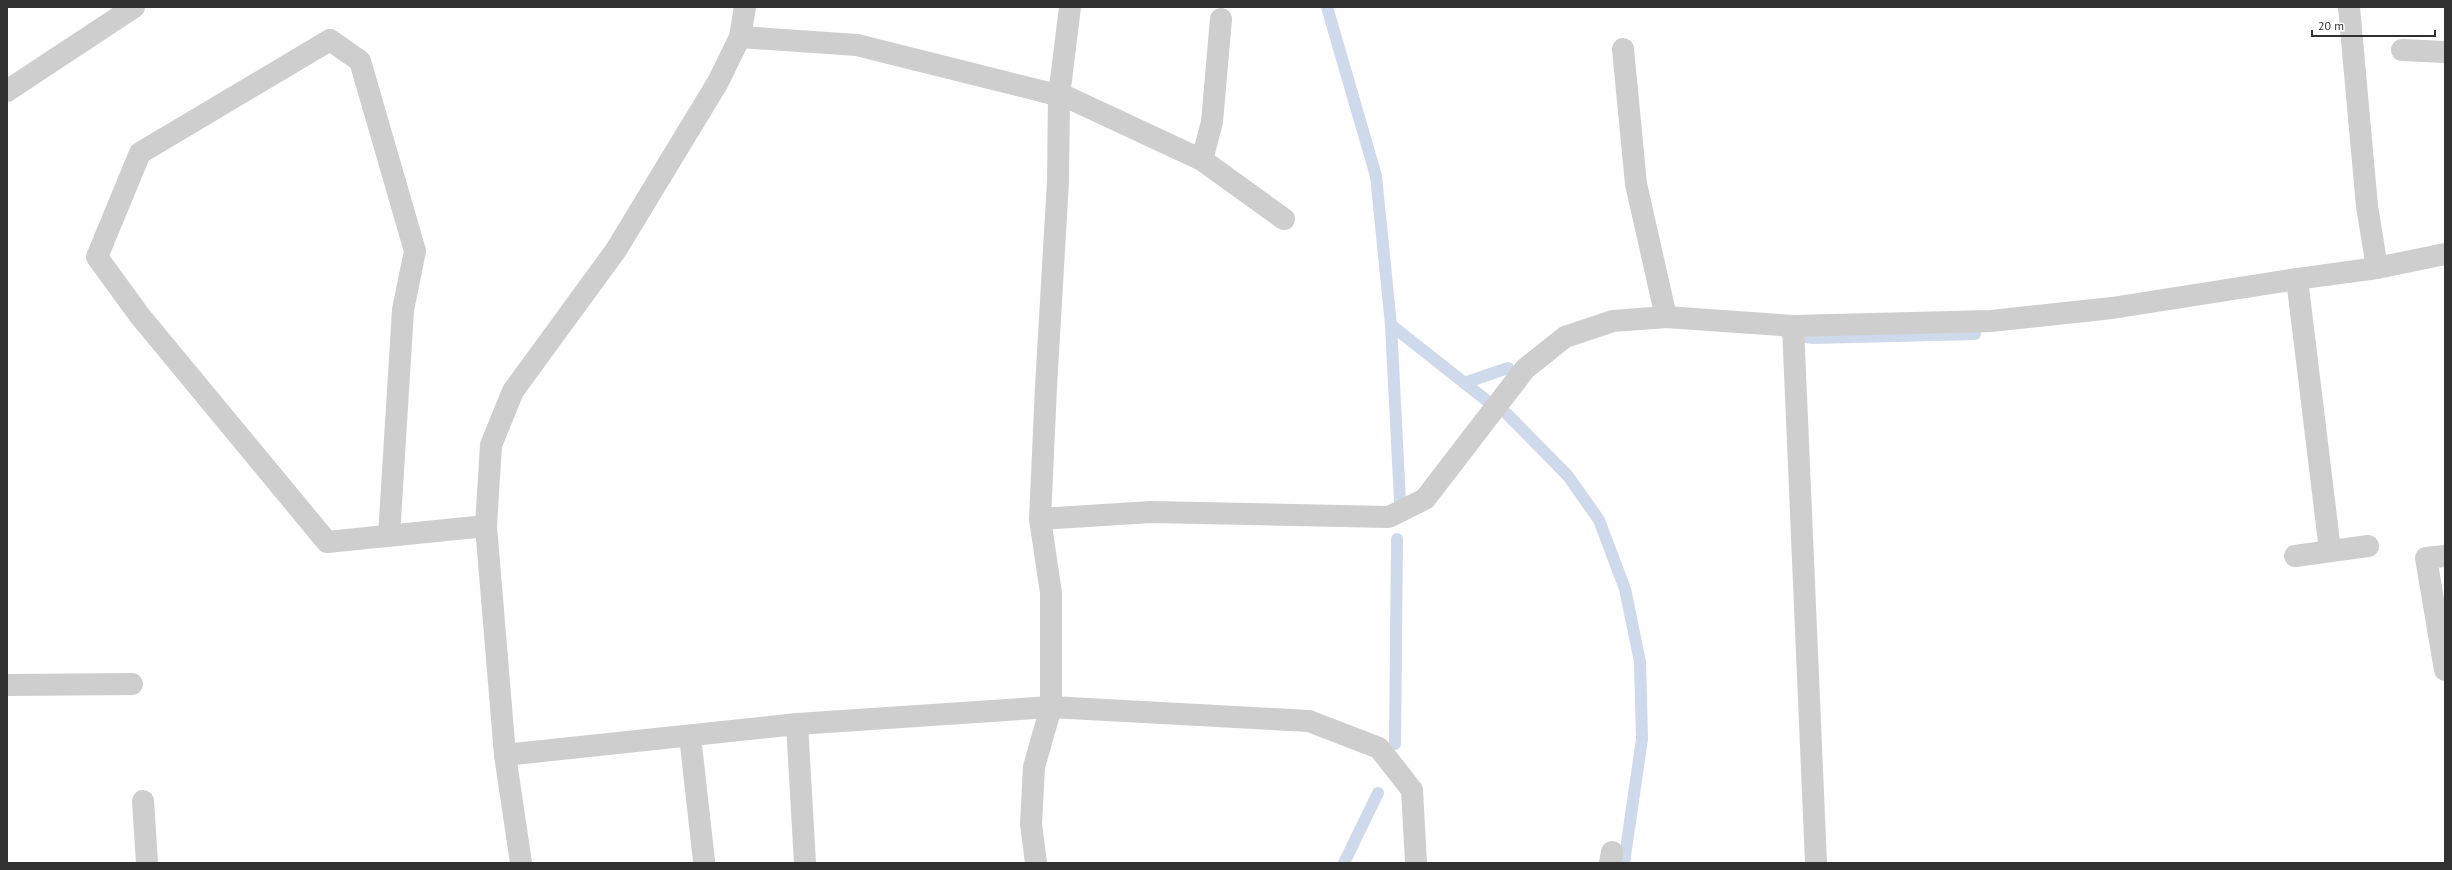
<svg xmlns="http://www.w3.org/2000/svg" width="2452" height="870" viewBox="0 0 2452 870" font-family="'PT Sans',sans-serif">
	<rect width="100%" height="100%" fill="#fff"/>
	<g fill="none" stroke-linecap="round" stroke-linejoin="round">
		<g stroke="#ced9ec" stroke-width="12">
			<polyline points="1327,7 1376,176 1391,325 1486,400"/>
			<polyline points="1391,325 1400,501"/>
			<polyline points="1788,335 1814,338 1975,334"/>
			<polyline points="1464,383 1508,368"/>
			<polyline points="1507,414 1568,476 1599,520 1625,589 1640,662 1642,739 1624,863"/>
			<polyline points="1395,744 1397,539"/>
			<polyline points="1344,863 1378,793"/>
		</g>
		<g stroke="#cecece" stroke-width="22">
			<polyline points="2349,7 2367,206 2377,268"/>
			<polyline points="740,37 857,45 1069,98 1202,160 1284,219"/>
			<polyline points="1623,49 1636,184 1666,317"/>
			<polyline points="2402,50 2445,52"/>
			<polyline points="7,91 134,7"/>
			<polyline points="1202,160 1212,122 1221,19"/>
			<polyline points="2297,279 2330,550"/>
			<polyline points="1793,326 1816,863"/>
			<polyline points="1040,519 1151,512 1389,517 1425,499 1525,369 1565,337 1613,321 1666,317 1793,326 1991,321 2112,308 2297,279 2377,268 2445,254"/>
			<polyline points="389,536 403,310 415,251 360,61 330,40 140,153 97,257 140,316 327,542 486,526"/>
			<polyline points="2295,556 2368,546"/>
			<polyline points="2445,556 2426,558 2445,670"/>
			<polyline points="7,685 132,684"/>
			<polyline points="797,724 805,863"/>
			<polyline points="690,736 704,861"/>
			<polyline points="505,755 797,724 1051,707 1309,721 1379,748 1412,790 1416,863"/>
			<polyline points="143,801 147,863"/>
			<polyline points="521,863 505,755 486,526 491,445 513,391 616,250 718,82 740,37 745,7"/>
			<polyline points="1036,863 1031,824 1034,767 1051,707 1051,593 1040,519 1046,387 1058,181 1059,96 1070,7"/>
			<polyline points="1610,863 1612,852"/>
		</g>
	</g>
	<rect width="2452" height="870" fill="none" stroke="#313131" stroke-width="16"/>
	<path d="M2312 30v6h123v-6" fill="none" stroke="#313131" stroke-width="2"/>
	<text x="2318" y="30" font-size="12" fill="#313131" stroke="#ffffff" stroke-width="3" paint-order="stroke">20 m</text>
</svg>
